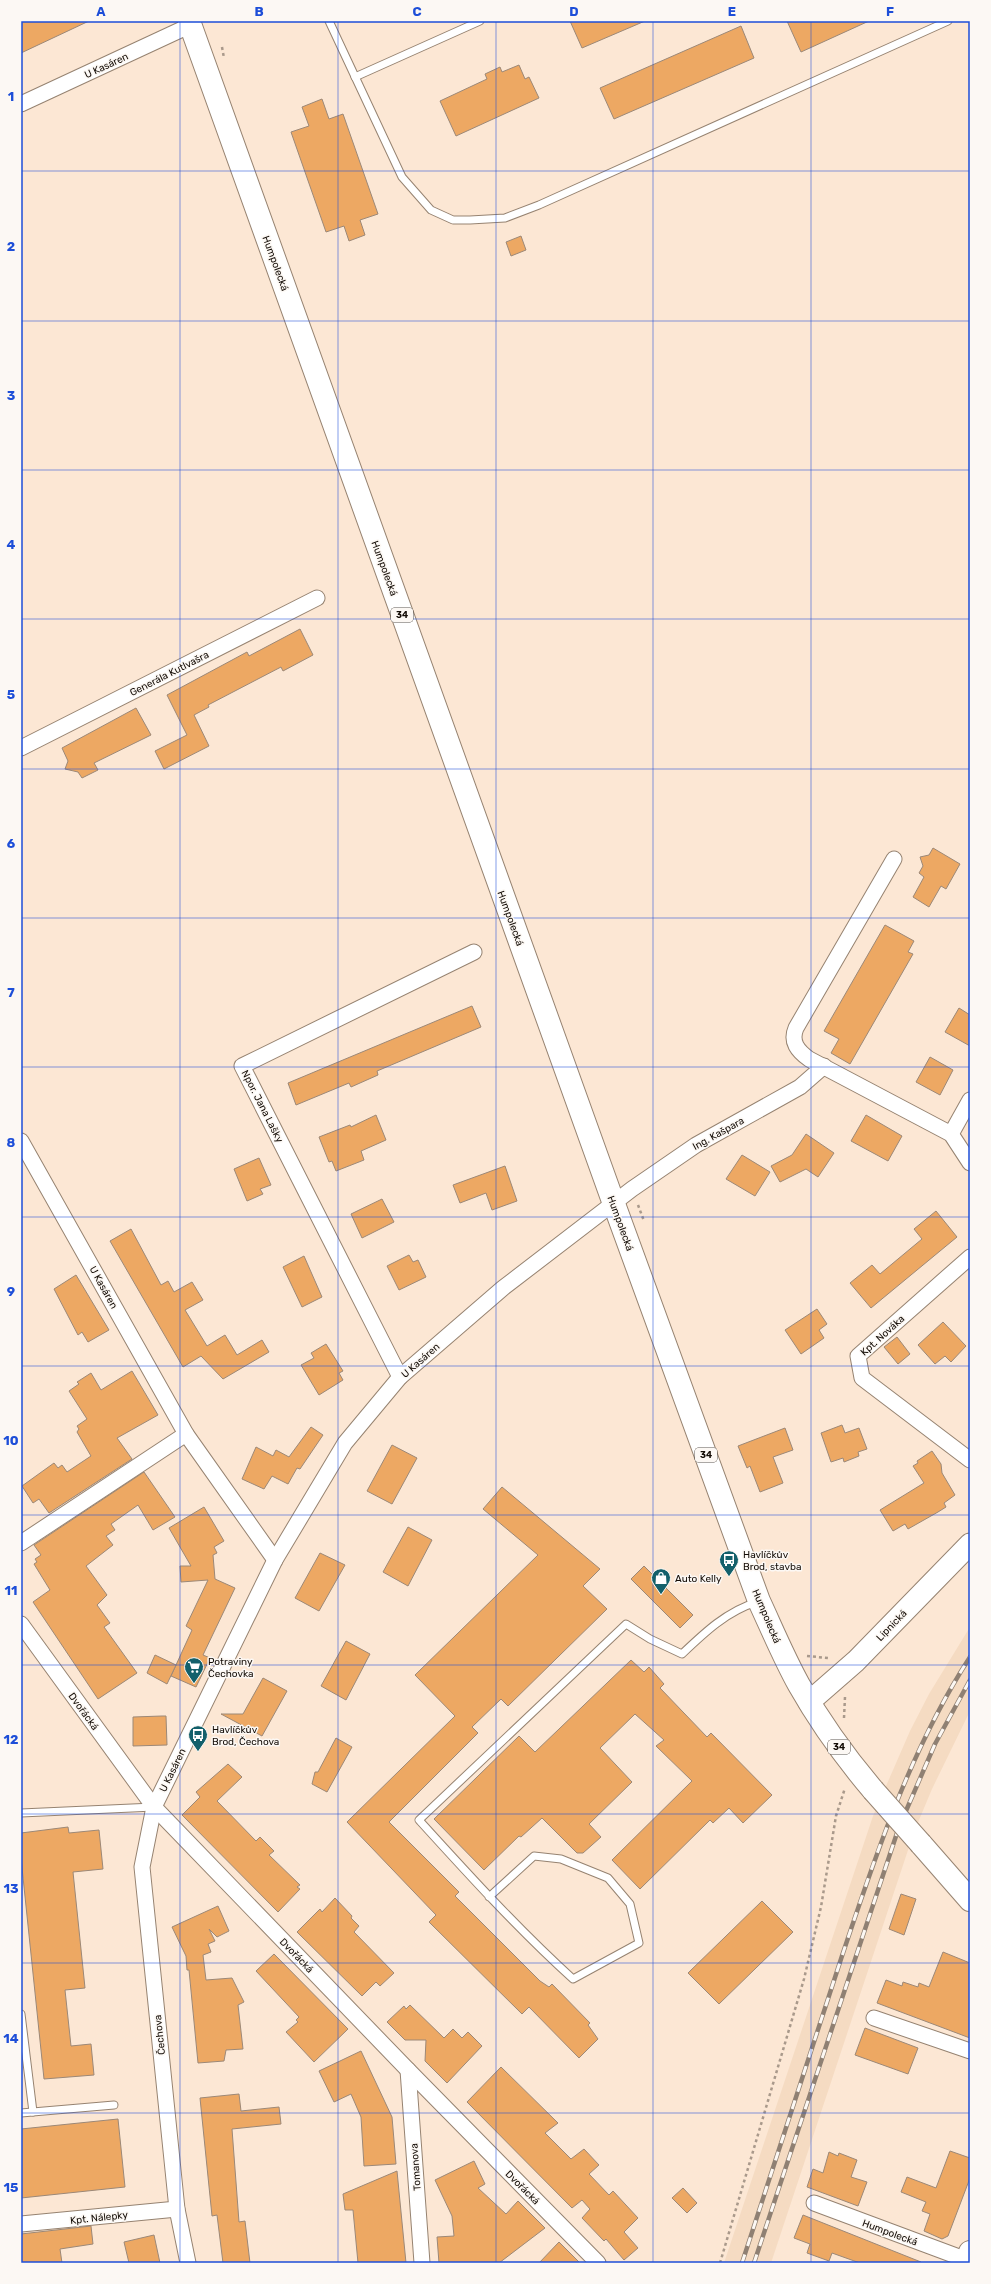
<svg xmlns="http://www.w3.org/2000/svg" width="991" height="2284" viewBox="0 0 991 2284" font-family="Rubik,sans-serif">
	<rect width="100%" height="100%" fill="#fce7d4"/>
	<polygon fill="#f5dbc2" points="970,1627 970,1711 932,1789 914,1832 771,2263 724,2263 873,1816 910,1731 929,1694"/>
	<g fill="#eda863" stroke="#9c8877">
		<polygon points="21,21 89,21 21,53"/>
		<polygon points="570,21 645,21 582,48"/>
		<polygon points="787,21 869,21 801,52"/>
		<polygon points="741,26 754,58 614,119 600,88"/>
		<polygon points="519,65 525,79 529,77 539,98 456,136 440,101 487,79 485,74 500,67 502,72"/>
		<polygon points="322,99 329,119 343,114 378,214 360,220 365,235 349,241 344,226 326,232 291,132 309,126 302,107"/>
		<polygon points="521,236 526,250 511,256 506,242"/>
		<polygon points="300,629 313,655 283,671 281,667 208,705 209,707 194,715 209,746 164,769 155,751 187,735 167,695 247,652 249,656"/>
		<polygon points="136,708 151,735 94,763 98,770 82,778 78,772 65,769 68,761 62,748"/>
		<polygon points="933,848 960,864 946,889 941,886 929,907 913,897 924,877 919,873 923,866 920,857 929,855"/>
		<polygon points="885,925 914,941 908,952 913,954 850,1064 831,1053 839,1039 824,1031"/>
		<polygon points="472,1006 481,1027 377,1071 378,1075 351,1087 349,1083 296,1105 288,1083"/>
		<polygon points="959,1008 970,1015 970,1046 945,1032"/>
		<polygon points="930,1057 953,1070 940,1095 916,1082"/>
		<polygon points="376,1115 386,1140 361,1151 364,1160 336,1171 332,1161 329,1162 319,1137 350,1125 351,1127"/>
		<polygon points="866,1115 902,1136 888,1161 851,1141"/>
		<polygon points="806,1134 834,1153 818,1177 806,1169 780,1182 771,1166 792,1155"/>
		<polygon points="742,1155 770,1172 755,1196 726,1179"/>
		<polygon points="259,1158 271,1185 260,1189 263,1194 247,1201 234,1169"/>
		<polygon points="505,1166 517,1201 492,1210 486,1193 460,1203 453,1185"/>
		<polygon points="382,1199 394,1222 362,1238 351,1214"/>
		<polygon points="936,1211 957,1237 871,1308 850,1283 872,1265 880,1274 922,1239 914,1229"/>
		<polygon points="131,1229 161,1285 168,1281 174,1292 192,1282 203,1300 185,1310 207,1346 225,1335 237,1355 262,1340 269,1352 223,1379 201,1356 183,1367 110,1241"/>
		<polygon points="409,1255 413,1262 418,1260 426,1277 399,1290 387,1266"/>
		<polygon points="304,1256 322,1297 302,1307 283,1267"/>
		<polygon points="76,1275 109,1330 88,1342 82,1332 78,1335 54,1289"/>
		<polygon points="817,1309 827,1324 819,1330 824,1338 801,1354 785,1330"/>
		<polygon points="943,1322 966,1346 951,1362 945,1356 935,1364 918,1345"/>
		<polygon points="897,1337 910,1354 898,1364 884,1347"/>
		<polygon points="326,1344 343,1371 339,1373 343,1380 319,1395 301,1365 314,1358 311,1353"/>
		<polygon points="132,1371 158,1415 117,1438 132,1459 49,1513 39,1499 33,1503 22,1486 54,1463 58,1468 62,1465 67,1472 91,1456 77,1432 79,1429 77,1426 87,1419 69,1391 79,1384 77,1382 91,1373 101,1390"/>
		<polygon points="842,1425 845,1433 859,1428 867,1449 858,1452 859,1456 844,1462 843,1458 831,1462 821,1433"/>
		<polygon points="311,1427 323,1435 300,1469 297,1468 288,1484 272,1476 264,1489 242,1479 256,1447 273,1456 276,1450 289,1457"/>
		<polygon points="785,1428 793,1450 773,1457 783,1483 760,1492 750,1466 747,1468 738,1446"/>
		<polygon points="392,1445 417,1458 392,1504 367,1491"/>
		<polygon points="932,1451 941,1464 942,1473 955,1495 944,1503 946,1507 938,1512 908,1529 905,1524 893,1531 880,1510 924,1483 913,1466 918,1463 917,1461"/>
		<polygon points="144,1472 175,1517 153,1530 138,1505 111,1524 115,1530 106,1536 113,1545 86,1566 107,1595 97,1605 110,1623 104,1627 137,1673 98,1699 33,1602 50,1590 34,1564 37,1562 35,1559 41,1555 34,1545"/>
		<polygon points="502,1487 600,1569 583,1586 607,1609 508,1706 501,1699 472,1727 478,1733 389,1822 459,1892 455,1896 540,1981 549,1987 552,1984 590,2023 588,2025 598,2039 579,2058 529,2007 522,2014 429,1922 436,1915 347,1822 455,1716 415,1675 538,1555 483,1509"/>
		<polygon points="204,1507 224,1541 214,1547 217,1553 213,1555 215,1579 235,1588 203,1655 210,1658 196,1687 171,1676 192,1630 186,1626 208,1580 181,1582 180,1566 191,1566 169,1528"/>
		<polygon points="408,1527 432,1540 408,1586 383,1572"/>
		<polygon points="320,1553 345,1565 319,1611 295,1598"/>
		<polygon points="644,1566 693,1615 680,1628 631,1579"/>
		<polygon points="346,1641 370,1654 346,1700 321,1686"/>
		<polygon points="155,1655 176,1665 167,1684 147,1673"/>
		<polygon points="631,1660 644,1672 649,1667 664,1684 660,1688 707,1737 711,1733 772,1795 743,1823 729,1808 713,1823 710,1820 640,1889 612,1860 692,1781 656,1746 664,1740 635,1714 600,1748 632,1782 589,1824 601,1837 583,1853 577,1853 542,1818 521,1837 519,1836 484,1870 434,1819 519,1736 535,1752"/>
		<polygon points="263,1678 287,1691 262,1736 221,1714 243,1714"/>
		<polygon points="162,1716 166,1716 167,1745 133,1746 133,1717"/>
		<polygon points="336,1738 352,1747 327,1792 312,1784 315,1772 318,1772"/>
		<polygon points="228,1764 242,1777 217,1801 256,1841 260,1837 274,1851 269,1855 300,1885 297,1887 300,1889 278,1912 182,1815 200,1797 196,1792"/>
		<polygon points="68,1827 69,1833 99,1830 103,1869 73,1872 85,1988 65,1990 71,2046 91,2044 94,2075 44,2079 21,1858 21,1833"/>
		<polygon points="901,1894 916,1899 904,1935 889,1929"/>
		<polygon points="335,1898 352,1916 351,1918 359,1926 354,1932 394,1973 380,1986 376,1982 362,1996 297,1932 320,1909 322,1912"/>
		<polygon points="762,1901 793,1932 719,2004 688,1973"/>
		<polygon points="218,1906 229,1931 217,1937 209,1929 215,1941 208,1944 211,1952 203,1955 206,1980 232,1978 244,2002 238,2005 243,2049 226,2050 224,2061 198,2063 189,1970 187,1970 186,1956 172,1927"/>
		<polygon points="943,1952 970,1963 970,2038 877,2003 886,1980 902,1986 903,1982 918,1987 919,1983 929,1987"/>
		<polygon points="274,1954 348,2029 314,2062 286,2032 298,2022 296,2020 299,2017 256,1971"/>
		<polygon points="410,2005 444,2038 453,2029 462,2038 468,2032 482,2046 447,2083 425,2061 426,2040 405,2040 387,2022 404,2006 406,2009"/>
		<polygon points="865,2028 918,2048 908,2074 855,2055"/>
		<polygon points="361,2051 392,2117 396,2164 364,2166 361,2117 351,2094 334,2102 319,2071"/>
		<polygon points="501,2067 558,2123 545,2133 571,2159 584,2149 599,2165 589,2174 609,2195 613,2191 638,2218 624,2232 638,2248 624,2260 606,2239 604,2241 582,2218 590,2209 582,2200 572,2208 467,2102"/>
		<polygon points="239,2094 241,2111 279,2107 281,2124 232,2129 239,2222 245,2221 250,2263 223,2263 217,2215 212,2216 200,2098"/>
		<polygon points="118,2119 125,2187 21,2198 21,2129"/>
		<polygon points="950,2151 970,2158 970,2178 948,2236 942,2239 924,2231 930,2214 922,2211 926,2202 901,2192 907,2177 936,2188"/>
		<polygon points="829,2152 838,2156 839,2153 857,2160 851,2177 867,2182 858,2206 807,2187 813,2169 823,2173"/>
		<polygon points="474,2161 485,2184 478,2188 506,2214 518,2201 545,2228 499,2263 439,2263 437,2237 454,2236 452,2216 435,2180"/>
		<polygon points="397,2171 406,2263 358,2263 353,2210 345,2210 343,2194"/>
		<polygon points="683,2188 697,2203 687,2213 672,2198"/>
		<polygon points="803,2215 921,2262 921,2263 860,2263 832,2253 829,2261 807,2253 810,2244 794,2238"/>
		<polygon points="91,2226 93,2244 60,2249 62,2263 21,2263 21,2234"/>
		<polygon points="154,2235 160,2263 129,2263 124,2242"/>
		<polygon points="559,2242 580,2263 539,2263"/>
	</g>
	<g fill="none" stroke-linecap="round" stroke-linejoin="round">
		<defs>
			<g id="lane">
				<polyline points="329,21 402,177 431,210 453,220 470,220 505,218 539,205 948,21"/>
				<polyline points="355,77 480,21"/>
				<polyline points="21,1813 154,1807"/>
				<path d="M489,1897L534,1856L561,1859L608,1878L630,1904L639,1943L573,1979C518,1929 469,1875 419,1820L626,1624L650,1639L682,1654C704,1633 727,1611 757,1602"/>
				<polyline points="21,2014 33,2112"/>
				<polyline points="21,2113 114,2105"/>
			</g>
			<g id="street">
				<polyline points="21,104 191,25"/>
				<polyline points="21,748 317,598"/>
				<path d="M894,859L796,1028C790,1042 798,1051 809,1059L951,1134L970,1163"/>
				<polyline points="951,1134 970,1100"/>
				<polyline points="21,1141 186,1434 275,1560"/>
				<polyline points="970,1257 858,1356 862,1378 970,1460"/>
				<polyline points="400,1377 242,1066 474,952"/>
				<polyline points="21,1543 186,1434"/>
				<polyline points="21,1624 154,1807 408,2070 598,2263"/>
				<polyline points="874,2018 970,2051"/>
				<polyline points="408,2070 422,2263"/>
				<polyline points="814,2203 967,2260"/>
				<polyline points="21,2224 177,2209"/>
				<polyline points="188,2263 177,2209 142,1867 154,1807 275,1560 345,1443 400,1377 503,1288 632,1189 696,1145 800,1087 824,1066"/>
			</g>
			<polyline id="secondary" points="809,1702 856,1661 970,1544"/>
			<g id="primary">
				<path d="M189,21L614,1204L759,1601C772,1629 784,1658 799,1685C820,1722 845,1757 873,1790"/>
				<polyline points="921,1844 970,1900"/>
				<polyline points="966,2263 970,2252"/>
			</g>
		</defs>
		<use href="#lane" stroke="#968371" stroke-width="9"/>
		<use href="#street" stroke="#968371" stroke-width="17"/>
		<use href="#secondary" stroke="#968371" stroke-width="23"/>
		<use href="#primary" stroke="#968371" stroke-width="24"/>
		<g stroke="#a9998b" stroke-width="2.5" stroke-dasharray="3 3" stroke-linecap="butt">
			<polyline points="222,47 224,58"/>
			<polyline points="638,1205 644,1221"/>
			<polyline points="807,1656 828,1658"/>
			<polyline points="844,1718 845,1697"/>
			<polyline points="720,2263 804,1979 821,1907 836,1816 845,1788"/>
		</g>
		<use href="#lane" stroke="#fff" stroke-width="7"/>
		<use href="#street" stroke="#fff" stroke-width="15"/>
		<use href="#secondary" stroke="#fff" stroke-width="21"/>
		<use href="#primary" stroke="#fff" stroke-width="22"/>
		<defs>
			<g id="rail">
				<path d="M742,2263C775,2162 808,2060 841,1959C876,1854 910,1750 970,1657"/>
				<polyline points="754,2263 899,1827 935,1744 970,1680"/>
			</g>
		</defs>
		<use href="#rail" stroke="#8f8073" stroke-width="4.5"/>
		<use href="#rail" stroke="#fcf8f4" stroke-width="3" stroke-dasharray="9" stroke-linecap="butt"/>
		<defs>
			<polyline id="primary-bridge" points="873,1790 921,1844"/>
		</defs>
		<use href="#primary-bridge" stroke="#968371" stroke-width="24" stroke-linecap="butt"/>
		<use href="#primary-bridge" stroke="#fff" stroke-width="22"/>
	</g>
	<path fill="none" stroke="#1d4ed8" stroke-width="1" stroke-opacity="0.55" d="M180,21V2263M338,21V2263M496,21V2263M653,21V2263M811,21V2263M21,171H970M21,321H970M21,470H970M21,619H970M21,769H970M21,918H970M21,1067H970M21,1217H970M21,1366H970M21,1515H970M21,1665H970M21,1814H970M21,1963H970M21,2113H970"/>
	<defs>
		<symbol id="bus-pin" viewBox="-11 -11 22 30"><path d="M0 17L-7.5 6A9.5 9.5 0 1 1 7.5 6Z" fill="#13606b" stroke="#fcf8f4"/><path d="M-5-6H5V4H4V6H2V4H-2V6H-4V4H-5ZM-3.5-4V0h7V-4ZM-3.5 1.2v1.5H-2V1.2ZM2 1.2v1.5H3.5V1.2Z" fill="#fff"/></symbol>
		<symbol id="shop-pin" viewBox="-11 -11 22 30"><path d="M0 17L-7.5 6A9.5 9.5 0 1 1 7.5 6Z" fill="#13606b" stroke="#fcf8f4"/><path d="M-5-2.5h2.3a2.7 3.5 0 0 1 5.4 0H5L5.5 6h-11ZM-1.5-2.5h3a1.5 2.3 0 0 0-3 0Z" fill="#fff"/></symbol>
		<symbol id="supermarket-pin" viewBox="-11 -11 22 30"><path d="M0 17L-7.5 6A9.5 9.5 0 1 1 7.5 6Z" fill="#13606b" stroke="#fcf8f4"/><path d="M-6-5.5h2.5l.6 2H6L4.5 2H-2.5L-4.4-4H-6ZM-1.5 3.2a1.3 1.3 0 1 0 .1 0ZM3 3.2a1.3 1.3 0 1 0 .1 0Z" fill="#fff"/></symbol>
	</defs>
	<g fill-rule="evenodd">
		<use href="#bus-pin" x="718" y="1549" width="22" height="30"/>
		<use href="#shop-pin" x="650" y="1567" width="22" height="30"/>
		<use href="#supermarket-pin" x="183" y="1656" width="22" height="30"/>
		<use href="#bus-pin" x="187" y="1724" width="22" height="30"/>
	</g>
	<g text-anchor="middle" stroke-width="3" stroke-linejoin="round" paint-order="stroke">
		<g fill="#fcf8f4" stroke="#59534d" stroke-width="1">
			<rect x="391" y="608" width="22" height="14" rx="3"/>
			<rect x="695" y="1448" width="22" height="14" rx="3"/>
			<rect x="828" y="1740" width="22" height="14" rx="3"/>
		</g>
		<g font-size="9" font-weight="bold" fill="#130c06">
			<text x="402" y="618">34</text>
			<text x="706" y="1458">34</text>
			<text x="839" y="1750">34</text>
		</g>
		<g font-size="10" fill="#130c06" stroke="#fcf8f4">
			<text transform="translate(106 65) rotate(-25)" y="4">U Kasáren</text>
			<text transform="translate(276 263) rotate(70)" y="4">Humpolecká</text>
			<text transform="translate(385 568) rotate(70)" y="4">Humpolecká</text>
			<text transform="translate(169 673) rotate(-27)" y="4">Generála Kutlvašra</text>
			<text transform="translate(511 918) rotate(70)" y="4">Humpolecká</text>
			<text transform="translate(263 1106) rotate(63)" y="4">Npor. Jana Lašky</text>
			<text transform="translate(718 1133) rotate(-29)" y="4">Ing. Kašpara</text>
			<text transform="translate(621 1223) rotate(70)" y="4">Humpolecká</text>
			<text transform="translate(104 1287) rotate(61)" y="4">U Kasáren</text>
			<text transform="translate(882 1335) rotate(-42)" y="4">Kpt. Nováka</text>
			<text transform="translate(420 1360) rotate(-41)" y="4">U Kasáren</text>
			<text transform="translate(767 1616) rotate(67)" y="4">Humpolecká</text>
			<text transform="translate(891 1625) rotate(-46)" y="4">Lipnická</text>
			<text transform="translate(84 1711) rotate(54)" y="4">Dvořácká</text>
			<text transform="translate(172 1770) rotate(-64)" y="4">U Kasáren</text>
			<text transform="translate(297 1955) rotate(46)" y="4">Dvořácká</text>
			<text transform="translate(159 2035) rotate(-96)" y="4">Čechova</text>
			<text transform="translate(415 2167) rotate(-94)" y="4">Tomanova</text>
			<text transform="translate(523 2187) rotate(45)" y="4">Dvořácká</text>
			<text transform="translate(99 2217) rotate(-6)" y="4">Kpt. Nálepky</text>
			<text transform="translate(890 2232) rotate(20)" y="4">Humpolecká</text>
		</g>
		<g font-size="10" fill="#130c06" stroke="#fcf8f4" text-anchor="start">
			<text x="743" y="1558">Havlíčkův<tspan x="743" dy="12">Brod, stavba</tspan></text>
			<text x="675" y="1582">Auto Kelly</text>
			<text x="208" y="1665">Potraviny<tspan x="208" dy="12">Čechovka</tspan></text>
			<text x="212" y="1733">Havlíčkův<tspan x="212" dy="12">Brod, Čechova</tspan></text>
		</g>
	</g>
	<rect width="991" height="2284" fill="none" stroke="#fcf8f4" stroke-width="44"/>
	<rect x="22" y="22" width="947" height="2240" fill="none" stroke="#1d4ed8" stroke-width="1.5"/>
	<g font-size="13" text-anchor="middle" font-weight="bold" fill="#1d4ed8">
		<text x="101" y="16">A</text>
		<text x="259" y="16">B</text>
		<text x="417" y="16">C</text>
		<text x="574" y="16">D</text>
		<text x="732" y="16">E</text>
		<text x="890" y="16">F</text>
		<text x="11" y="101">1</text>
		<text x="11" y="251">2</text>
		<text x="11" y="400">3</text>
		<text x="11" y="549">4</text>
		<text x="11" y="699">5</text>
		<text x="11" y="848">6</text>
		<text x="11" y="997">7</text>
		<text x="11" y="1147">8</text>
		<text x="11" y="1296">9</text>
		<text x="11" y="1445">10</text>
		<text x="11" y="1595">11</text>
		<text x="11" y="1744">12</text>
		<text x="11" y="1893">13</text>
		<text x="11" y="2043">14</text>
		<text x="11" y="2192">15</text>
	</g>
</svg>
